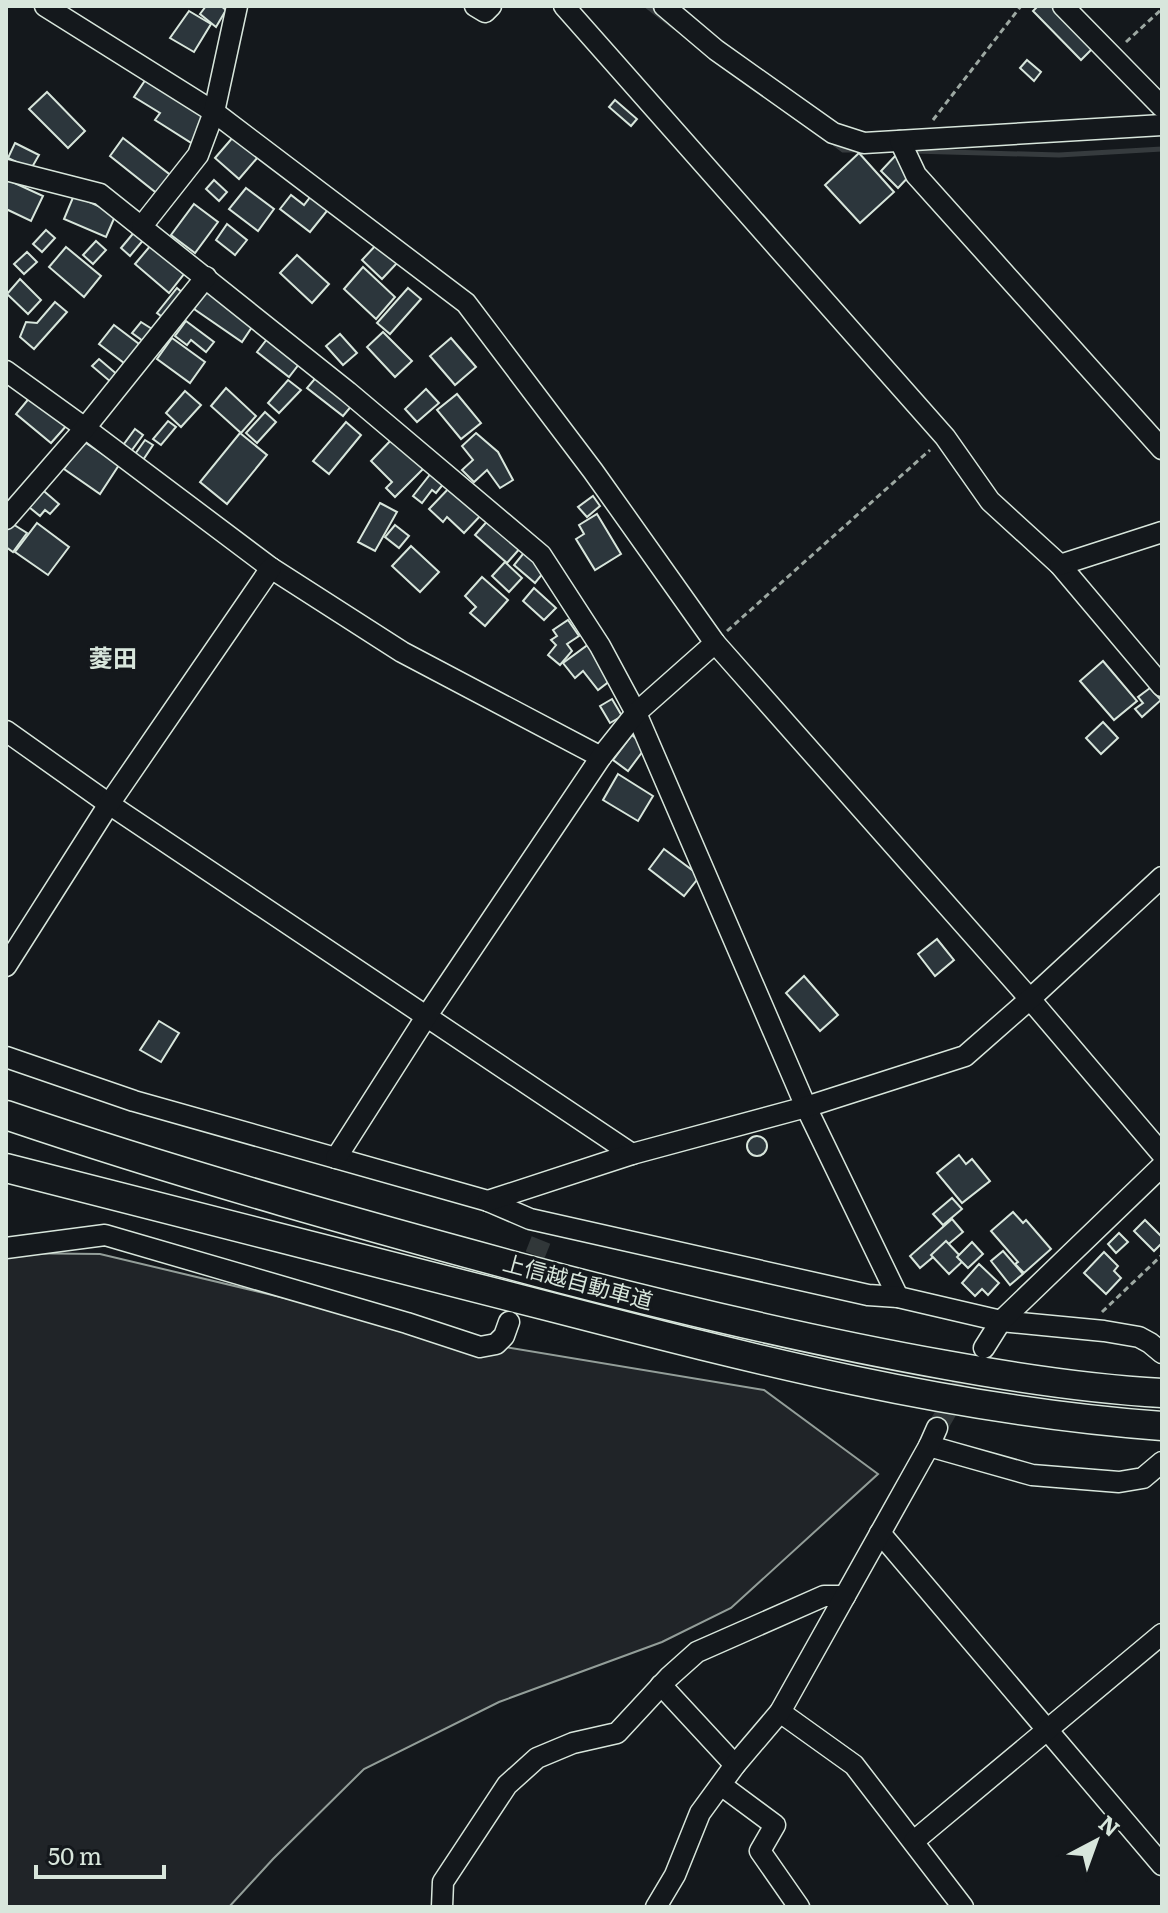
<svg xmlns="http://www.w3.org/2000/svg" width="1168" height="1913" viewBox="0 0 1168 1913" font-family="Literata,'Noto Sans JP',serif">
	<rect width="100%" height="100%" fill="#14181c"/>
	<polygon fill="#202428" stroke="#939e99" stroke-width="2" points="6,1253 100,1254 457,1339 764,1390 878,1474 731,1608 662,1642 499,1702 364,1769 273,1859 229,1907 6,1907"/>
	<g fill="none" stroke-linecap="round" stroke-linejoin="round">
		<g stroke="#363b3e" stroke-width="5">
			<polyline points="647,6 674,27"/>
			<polyline points="831,141 843,150 859,150"/>
			<polyline points="913,151 1059,155 1162,149"/>
		</g>
	</g>
	<g fill="#2c363c" stroke="#d8e6dc" stroke-width="2">
		<polygon points="206,6 221,6 226,10 216,27 200,14"/>
		<polygon points="1038,6 1058,6 1096,45 1081,60 1033,11"/>
		<polygon points="189,11 211,24 194,52 170,38"/>
		<polygon points="1027,60 1041,72 1034,81 1020,68"/>
		<polygon points="146,79 208,120 193,144 155,120 160,113 134,97"/>
		<polygon points="47,92 85,131 68,148 29,109"/>
		<polygon points="615,100 637,119 631,126 609,107"/>
		<polygon points="234,136 258,157 239,179 215,158"/>
		<polygon points="123,138 173,177 159,195 110,156"/>
		<polygon points="15,143 39,155 31,169 8,158"/>
		<polygon points="859,153 894,192 860,223 825,185"/>
		<polygon points="897,154 914,171 898,188 881,171"/>
		<polygon points="8,180 43,196 31,221 6,209 6,185"/>
		<polygon points="214,180 227,192 219,201 206,189"/>
		<polygon points="246,188 274,209 258,231 229,209"/>
		<polygon points="314,192 331,206 310,232 280,209 291,195 304,205"/>
		<polygon points="74,195 116,214 106,237 64,219"/>
		<polygon points="194,204 218,222 195,253 171,235"/>
		<polygon points="227,224 247,240 235,255 216,240"/>
		<polygon points="46,230 55,238 42,252 33,244"/>
		<polygon points="136,230 145,238 130,256 121,248"/>
		<polygon points="96,241 106,250 93,264 83,255"/>
		<polygon points="377,244 397,263 382,279 362,260"/>
		<polygon points="151,245 184,274 169,293 135,264"/>
		<polygon points="66,247 101,276 84,297 49,267"/>
		<polygon points="27,252 37,262 24,274 14,264"/>
		<polygon points="297,255 329,284 312,303 280,273"/>
		<polygon points="363,267 395,297 376,319 344,289"/>
		<polygon points="20,279 41,300 28,314 7,294"/>
		<polygon points="177,288 184,294 165,319 157,313"/>
		<polygon points="208,288 256,321 242,342 194,309"/>
		<polygon points="408,288 421,299 390,334 377,323"/>
		<polygon points="55,302 67,312 34,349 20,337 26,322 37,323"/>
		<polygon points="186,321 214,342 206,352 191,340 187,345 175,336"/>
		<polygon points="141,322 152,329 143,341 132,333"/>
		<polygon points="114,325 143,347 128,366 99,344"/>
		<polygon points="383,332 412,361 395,377 367,347"/>
		<polygon points="271,334 303,359 289,377 257,352"/>
		<polygon points="340,334 357,353 343,365 326,346"/>
		<polygon points="172,338 205,362 190,383 157,359"/>
		<polygon points="451,338 476,367 455,385 430,356"/>
		<polygon points="99,359 119,376 112,383 92,366"/>
		<polygon points="319,374 354,403 343,416 307,388"/>
		<polygon points="288,380 301,390 279,413 268,403"/>
		<polygon points="226,388 256,416 241,433 211,406"/>
		<polygon points="426,389 439,403 417,422 405,409"/>
		<polygon points="185,391 201,405 181,427 166,413"/>
		<polygon points="457,394 481,423 461,439 437,410"/>
		<polygon points="31,396 67,425 51,443 16,414"/>
		<polygon points="265,412 276,422 257,443 246,433"/>
		<polygon points="168,421 176,427 161,445 153,439"/>
		<polygon points="346,422 361,435 329,474 313,461"/>
		<polygon points="135,429 143,435 129,454 121,448"/>
		<polygon points="240,433 267,455 227,504 200,482"/>
		<polygon points="476,433 498,452 513,480 500,488 487,470 474,482 462,470 473,460 462,446"/>
		<polygon points="393,438 424,468 395,497 386,488 392,482 371,461"/>
		<polygon points="145,440 153,445 141,463 133,457"/>
		<polygon points="83,441 119,465 100,494 64,469"/>
		<polygon points="432,472 445,482 436,493 432,490 422,503 413,496"/>
		<polygon points="452,485 482,514 464,533 447,517 443,522 429,509"/>
		<polygon points="38,486 59,504 50,514 45,510 40,516 24,503"/>
		<polygon points="593,496 600,506 587,517 578,507"/>
		<polygon points="380,503 397,512 375,551 358,542"/>
		<polygon points="597,514 621,554 595,570 576,539 584,534 579,525"/>
		<polygon points="490,518 522,546 507,563 475,535"/>
		<polygon points="8,521 27,533 13,552 6,547 6,524"/>
		<polygon points="37,523 69,547 48,575 15,552"/>
		<polygon points="395,525 409,536 399,548 385,537"/>
		<polygon points="411,546 439,572 420,592 392,566"/>
		<polygon points="527,549 548,567 535,583 514,565"/>
		<polygon points="505,562 522,578 509,592 492,576"/>
		<polygon points="482,577 508,600 485,626 470,613 476,607 465,596"/>
		<polygon points="534,588 556,608 544,620 523,601"/>
		<polygon points="568,620 579,636 567,644 572,651 560,665 548,655 556,645 551,640 557,636 553,630"/>
		<polygon points="589,644 615,677 598,690 583,671 575,678 563,663"/>
		<polygon points="1103,661 1137,701 1114,720 1080,681"/>
		<polygon points="1150,688 1161,700 1142,717 1135,709 1143,703 1138,697"/>
		<polygon points="612,699 622,716 610,723 600,706"/>
		<polygon points="1103,722 1118,738 1101,754 1086,738"/>
		<polygon points="632,735 646,747 628,771 613,760"/>
		<polygon points="618,774 653,796 638,821 603,800"/>
		<polygon points="664,849 700,876 684,896 649,869"/>
		<polygon points="937,939 954,960 935,976 918,954"/>
		<polygon points="804,976 838,1015 820,1031 786,993"/>
		<polygon points="159,1021 179,1033 161,1062 140,1050"/>
		<circle cx="757" cy="1146" r="10"/>
		<polygon points="959,1155 966,1164 972,1159 990,1181 962,1203 937,1173"/>
		<polygon points="952,1198 962,1209 943,1225 933,1214"/>
		<polygon points="1013,1212 1023,1223 1026,1220 1051,1249 1024,1273 1015,1264 1018,1262 991,1231"/>
		<polygon points="952,1219 963,1232 920,1268 910,1256"/>
		<polygon points="1145,1220 1162,1237 1162,1243 1154,1251 1134,1231"/>
		<polygon points="1119,1233 1128,1242 1116,1253 1108,1244"/>
		<polygon points="946,1241 964,1260 949,1274 931,1255"/>
		<polygon points="972,1242 983,1254 968,1268 957,1257"/>
		<polygon points="1003,1251 1023,1274 1010,1285 991,1261"/>
		<polygon points="1104,1252 1118,1266 1114,1271 1121,1278 1106,1294 1084,1273"/>
		<polygon points="979,1264 999,1283 988,1295 982,1289 975,1296 962,1283"/>
	</g>
	<g fill="none" stroke-linecap="round" stroke-linejoin="round">
		<g stroke="#313739" stroke-width="20" stroke-dasharray="20 10" stroke-linecap="butt">
			<polyline points="513,1311 541,1240"/>
			<polyline points="937,1428 976,1361"/>
		</g>
		<defs>
			<g id="minor">
				<polyline points="45,6 214,112 466,303 593,471 715,643 1030,999 1162,1154"/>
				<polyline points="475,6 485,12 491,6"/>
				<polyline points="564,6 945,437 990,501 1060,565 1162,686"/>
				<polyline points="664,6 716,50 833,133 864,143 1162,125"/>
				<polyline points="1063,6 1162,107"/>
				<polyline points="900,141 916,175 1162,449"/>
				<polyline points="6,170 100,194 348,392 541,555 600,646 636,713 806,1107 898,1297"/>
				<polyline points="142,226 198,155 214,112 237,6"/>
				<polyline points="6,371 85,428 271,568 402,652 601,757"/>
				<polyline points="6,519 85,428 206,277"/>
				<polyline points="1060,565 1162,532"/>
				<polyline points="6,731 109,804 632,1154"/>
				<polyline points="6,966 109,804 271,568"/>
				<polyline points="6,1057 134,1101 488,1201 530,1219 868,1295 898,1297 1001,1321 1104,1331 1139,1337 1150,1343 1162,1353"/>
				<polyline points="336,1158 426,1017 601,757 636,713 715,643"/>
				<polyline points="488,1201 632,1154 806,1107 965,1056 1030,999 1162,877"/>
				<polyline points="6,1248 105,1235 407,1323 480,1347 496,1344 504,1336 509,1322"/>
				<polyline points="984,1348 1001,1321 1162,1166"/>
				<polyline points="929,1446 1032,1475 1119,1482 1143,1478 1162,1462"/>
				<polyline points="880,1533 1162,1865"/>
				<polyline points="661,1685 735,1765"/>
				<polyline points="780,1712 854,1765 963,1907"/>
				<polyline points="721,1785 775,1825 760,1851 799,1907"/>
				<polyline points="914,1841 1162,1634"/>
				<polyline points="442,1907 443,1882 507,1785 537,1758 573,1743 617,1733 669,1677 697,1652 824,1596 845,1596"/>
				<polyline points="656,1907 675,1875 700,1813 735,1765 780,1712 929,1446 937,1428"/>
			</g>
			<g id="highway">
				<path d="M6,1115C189,1177 376,1229 563,1279C690,1312 817,1342 946,1365C1017,1378 1090,1389 1162,1393"/>
				<path d="M6,1168C188,1214 369,1261 551,1307C752,1359 954,1411 1162,1426"/>
			</g>
		</defs>
		<use href="#minor" stroke="#d8e6dc" stroke-width="23"/>
		<use href="#highway" stroke="#d8e6dc" stroke-width="31"/>
		<g stroke="#9da8a2" stroke-width="3" stroke-dasharray="6 4" stroke-linecap="butt">
			<polyline points="1126,42 1162,9"/>
			<polyline points="933,120 1021,6"/>
			<polyline points="727,631 930,450"/>
			<polyline points="1102,1312 1162,1255"/>
		</g>
		<use href="#minor" stroke="#14181c" stroke-width="20"/>
		<use href="#highway" stroke="#14181c" stroke-width="28"/>
	</g>
	<g text-anchor="middle" stroke-width="6" stroke-linejoin="round" paint-order="stroke">
		<g font-size="22" fill="#d8e6dc" stroke="#14181c">
			<text transform="translate(578 1282) rotate(15)" y="8">上信越自動車道</text>
		</g>
		<g font-size="24" font-weight="bold" fill="#d8e6dc" stroke="#14181c">
			<text x="113" y="667">菱田</text>
		</g>
	</g>
	<rect width="1168" height="1913" fill="none" stroke="#d8e6dc" stroke-width="16"/>
	<g transform="translate(1096 1841) rotate(41)" stroke="#14181c" stroke-width="6" paint-order="stroke">
	<path d="M0-6L14 30L0 20L-14 30Z" fill="#d8e6dc"/>
	<text y="-12" font-size="22" font-weight="bold" text-anchor="middle" fill="#d8e6dc">N</text>
	</g>
	<path d="M36 1865v12h128v-12" fill="none" stroke="#d8e6dc" stroke-width="4"/>
	<text x="48" y="1865" font-size="24" fill="#d8e6dc" stroke="#14181c" stroke-width="6" paint-order="stroke">50 m</text>
</svg>
